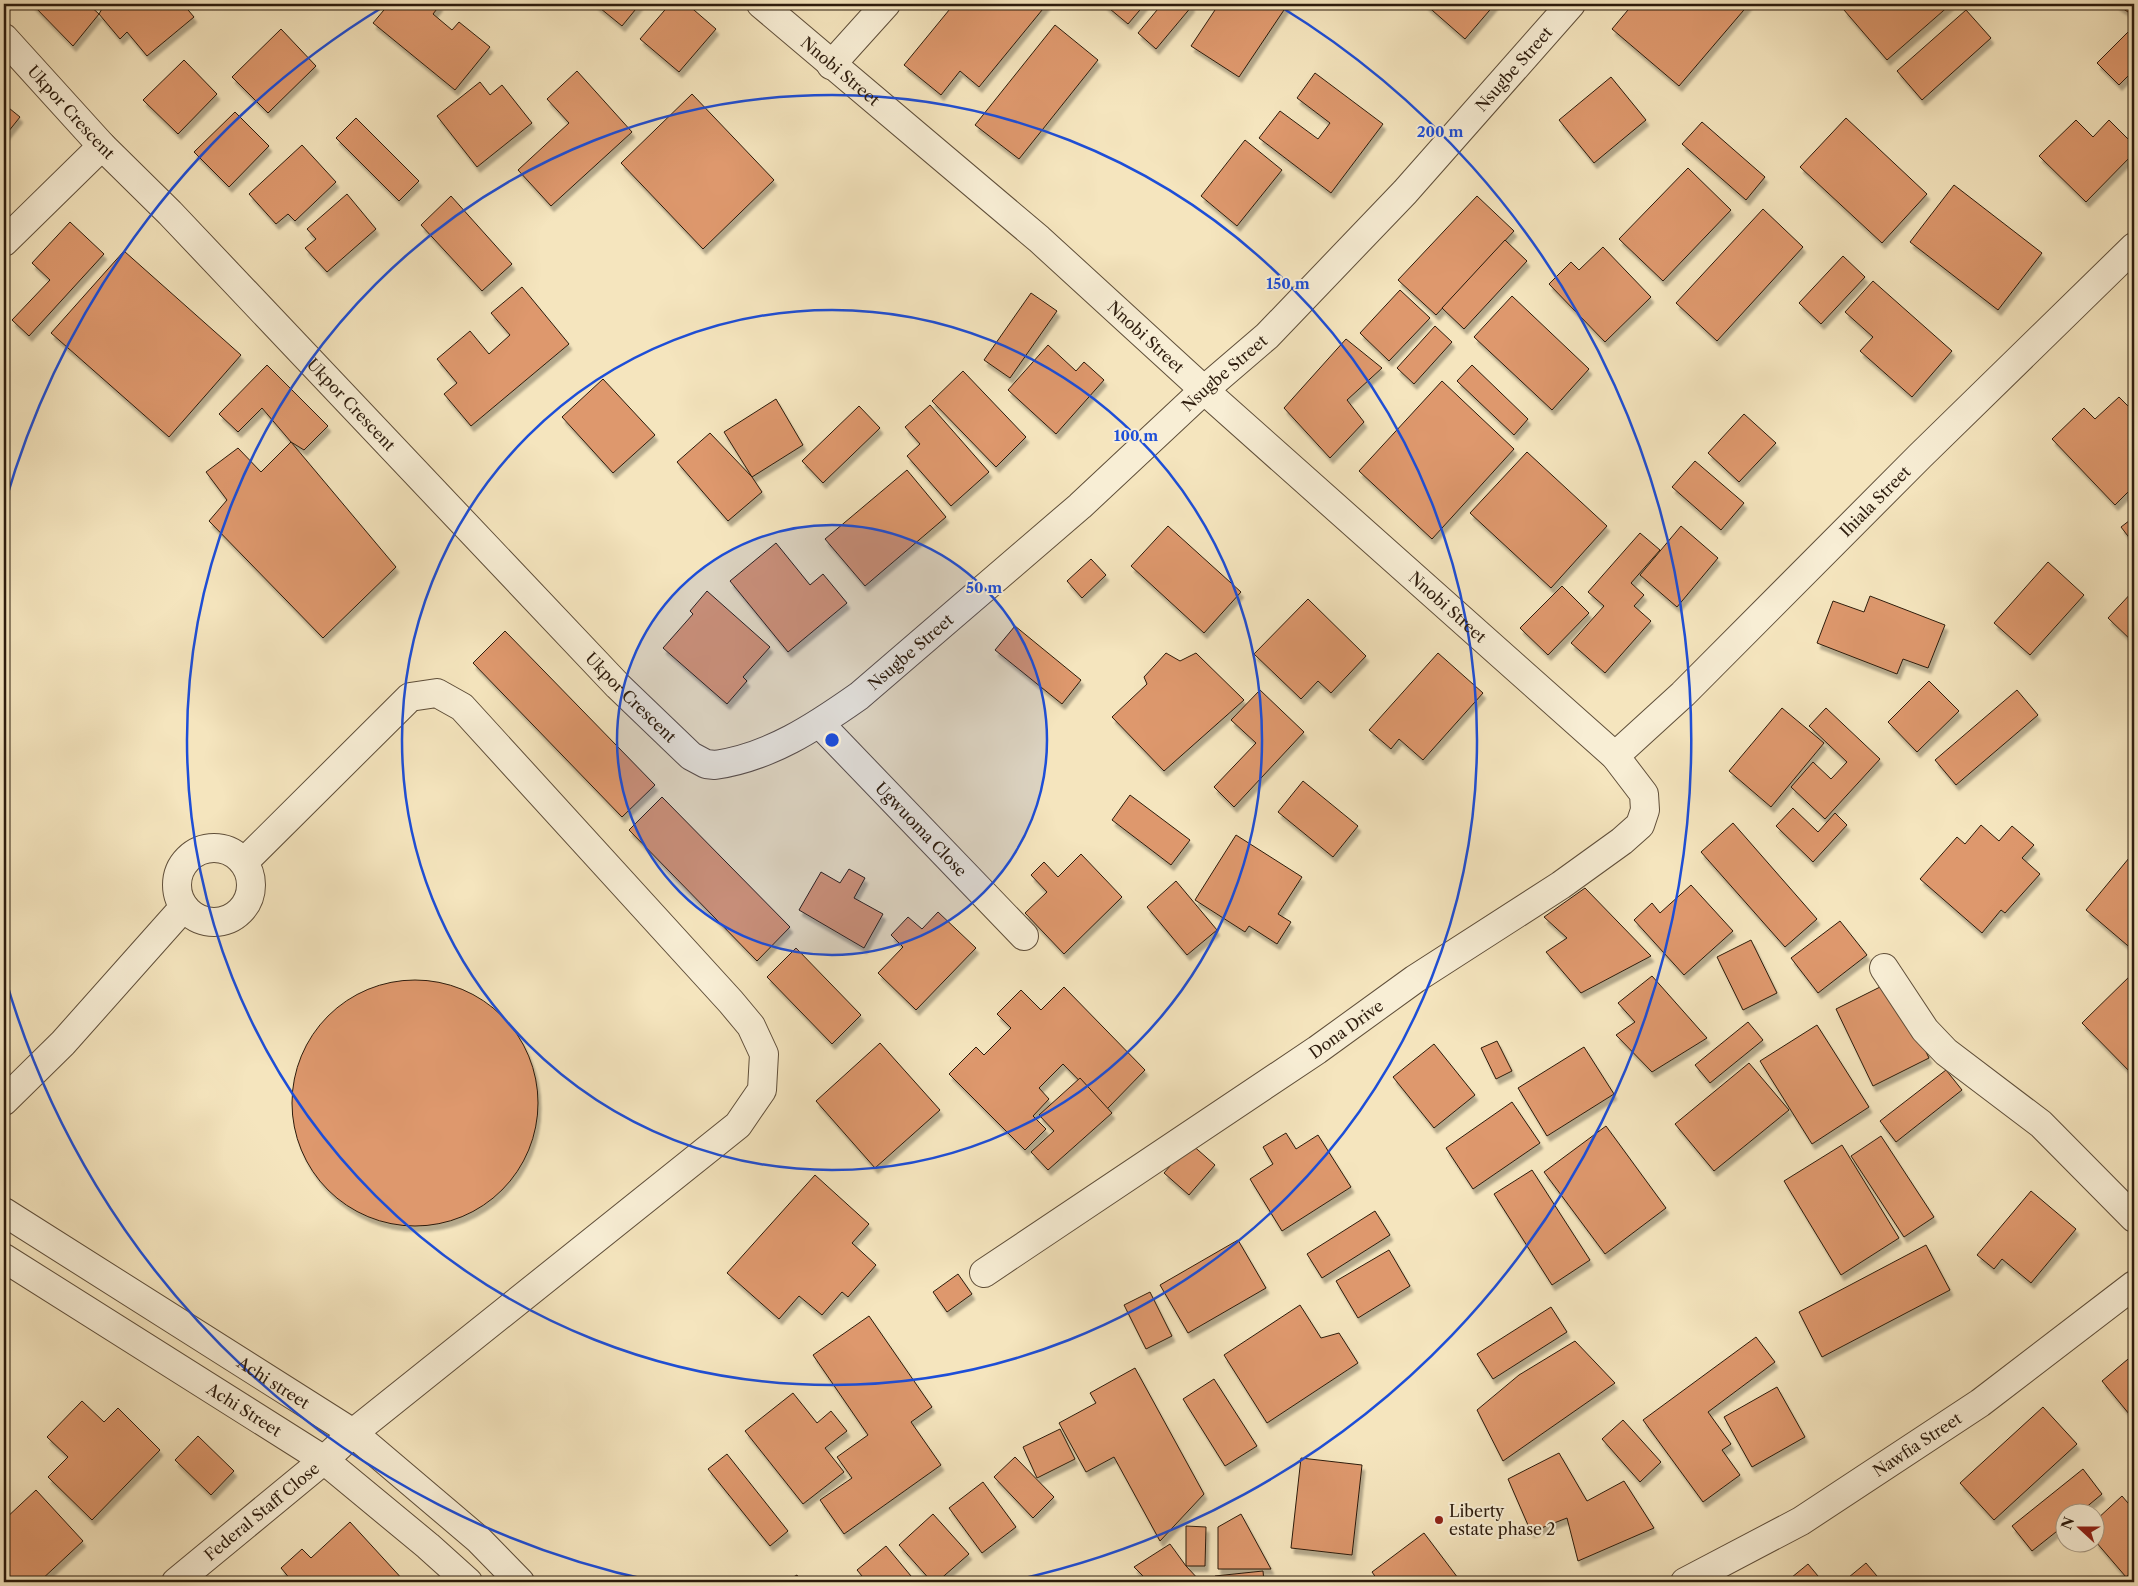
<svg xmlns="http://www.w3.org/2000/svg" width="2138" height="1586" viewBox="0 0 2138 1586" font-family="'Libre Caslon Text',serif">
	<defs>
		<filter id="shadow"><feDropShadow dx="3" dy="5.5" stdDeviation="1" flood-color="#0004"/></filter>
	</defs>
	<rect width="100%" height="100%" fill="#f5e5be"/>
	<filter id="stains"><feTurbulence type="fractalNoise" baseFrequency=".004" numOctaves="4"/><feColorMatrix values="0 0 0 0 .2 0 0 0 0 .09 0 0 0 0 .02 0 0 0 .5 -.17"/></filter>
	<radialGradient id="worn" r=".72"><stop offset=".6" stop-color="#630" stop-opacity="0"/><stop offset="1" stop-color="#630" stop-opacity=".3"/></radialGradient>
	<g fill="#de986d" stroke="#2d1c0d" filter="url(#shadow)">
		<polygon points="32,4 88,4 99,14 73,46"/>
		<polygon points="101,4 183,4 194,17 147,56 127,32 120,39 99,14 103,7"/>
		<polygon points="389,4 438,4 440,5 433,14 452,30 459,22 490,47 455,90 373,23"/>
		<polygon points="595,4 640,4 622,26"/>
		<polygon points="670,4 687,4 716,29 679,72 640,39"/>
		<polygon points="954,4 1047,4 979,87 960,71 941,95 904,65"/>
		<polygon points="1104,4 1145,4 1128,24"/>
		<polygon points="1162,4 1190,4 1192,6 1156,49 1138,33"/>
		<polygon points="1219,4 1288,4 1239,77 1191,46"/>
		<polygon points="1425,4 1495,4 1465,39"/>
		<polygon points="1633,4 1749,4 1679,86 1612,29"/>
		<polygon points="1851,4 1951,4 1887,60 1844,10"/>
		<polygon points="2116,4 2134,4 2134,16"/>
		<polygon points="1966,10 1991,38 1922,100 1897,71"/>
		<polygon points="1055,25 1098,60 1019,159 975,125"/>
		<polygon points="2133,27 2134,29 2134,70 2119,85 2097,63"/>
		<polygon points="281,29 316,66 268,113 232,77"/>
		<polygon points="184,60 217,94 178,134 143,100"/>
		<polygon points="577,71 632,132 551,206 518,170 569,123 547,99"/>
		<polygon points="1315,73 1383,124 1331,193 1259,138 1280,111 1318,139 1330,123 1297,98"/>
		<polygon points="1611,77 1646,120 1594,163 1559,120"/>
		<polygon points="480,82 490,95 502,85 532,123 477,167 437,116"/>
		<polygon points="692,94 774,180 703,249 621,163"/>
		<polygon points="4,104 20,117 4,137"/>
		<polygon points="235,112 269,146 229,187 194,152"/>
		<polygon points="356,118 419,181 399,201 336,138"/>
		<polygon points="1846,118 1927,194 1882,243 1800,167"/>
		<polygon points="2076,120 2093,137 2109,120 2134,145 2134,153 2086,202 2039,156"/>
		<polygon points="1702,122 1765,177 1746,200 1682,144"/>
		<polygon points="1245,140 1282,170 1237,226 1201,196"/>
		<polygon points="302,145 336,182 295,221 288,214 276,224 249,194"/>
		<polygon points="1688,168 1731,210 1663,281 1619,239"/>
		<polygon points="1954,185 2042,253 1998,310 1910,242"/>
		<polygon points="347,194 376,229 327,272 305,248 316,239 307,229"/>
		<polygon points="451,196 512,264 482,291 421,225"/>
		<polygon points="1477,196 1514,231 1436,315 1398,280"/>
		<polygon points="1763,209 1803,247 1717,341 1676,303"/>
		<polygon points="70,222 104,254 29,336 12,320 50,280 32,263"/>
		<polygon points="1505,240 1527,261 1464,329 1442,308"/>
		<polygon points="1603,247 1651,297 1605,342 1549,284 1571,262 1579,270"/>
		<polygon points="124,251 241,355 169,437 51,333"/>
		<polygon points="1843,256 1865,277 1821,324 1799,303"/>
		<polygon points="1873,281 1952,351 1912,397 1860,351 1873,337 1845,312"/>
		<polygon points="522,287 569,344 471,426 444,394 457,383 437,359 470,331 489,354 510,335 491,313"/>
		<polygon points="1400,290 1430,318 1389,361 1360,333"/>
		<polygon points="1031,293 1057,311 1010,378 984,360"/>
		<polygon points="1512,296 1589,369 1552,410 1474,337"/>
		<polygon points="1435,326 1452,342 1414,384 1397,368"/>
		<polygon points="1346,339 1382,368 1347,400 1364,422 1330,458 1284,408"/>
		<polygon points="1048,345 1076,371 1084,362 1104,380 1056,434 1008,390"/>
		<polygon points="267,365 328,426 304,450 291,442 262,408 238,432 219,414"/>
		<polygon points="1472,365 1528,419 1514,435 1457,381"/>
		<polygon points="963,371 1026,437 996,467 932,401"/>
		<polygon points="603,379 655,435 613,473 562,417"/>
		<polygon points="1442,381 1514,449 1432,539 1359,471"/>
		<polygon points="2119,397 2134,412 2134,486 2115,505 2052,439 2084,408 2095,419"/>
		<polygon points="776,399 803,445 752,477 724,432"/>
		<polygon points="930,405 989,472 951,506 907,456 920,444 905,427"/>
		<polygon points="859,406 880,428 823,483 802,461"/>
		<polygon points="1744,414 1776,443 1739,482 1708,453"/>
		<polygon points="710,433 752,477 762,492 728,521 677,462"/>
		<polygon points="291,442 396,567 323,638 209,521 227,500 206,472 238,448 261,472"/>
		<polygon points="1527,452 1607,526 1551,588 1470,513"/>
		<polygon points="1695,461 1744,503 1721,530 1672,487"/>
		<polygon points="907,470 946,517 865,586 825,539"/>
		<polygon points="2134,517 2134,544 2121,527"/>
		<polygon points="1168,526 1241,592 1204,633 1131,566"/>
		<polygon points="1681,526 1718,558 1677,607 1640,575"/>
		<polygon points="1640,533 1660,550 1631,583 1644,595 1634,606 1651,621 1605,673 1571,643 1604,606 1588,592"/>
		<polygon points="776,543 810,585 823,574 847,603 788,652 730,581"/>
		<polygon points="1091,559 1106,575 1082,598 1067,581"/>
		<polygon points="2048,562 2084,595 2030,655 1994,623"/>
		<polygon points="1562,586 1589,613 1548,655 1520,628"/>
		<polygon points="2134,590 2134,643 2108,618"/>
		<polygon points="707,591 770,647 743,677 747,681 727,704 663,648 693,614 690,611"/>
		<polygon points="1870,596 1945,625 1928,668 1903,659 1897,674 1817,643 1833,601 1864,612"/>
		<polygon points="1308,599 1366,656 1331,693 1318,681 1301,699 1254,654"/>
		<polygon points="1015,626 1081,680 1062,704 995,650"/>
		<polygon points="505,631 655,785 622,817 473,663"/>
		<polygon points="1166,653 1180,661 1196,653 1244,700 1164,771 1112,717 1147,684 1144,677"/>
		<polygon points="1438,653 1483,693 1423,760 1399,739 1391,749 1369,730"/>
		<polygon points="1929,681 1959,711 1917,752 1888,722"/>
		<polygon points="1260,690 1304,732 1234,807 1214,787 1256,743 1231,720"/>
		<polygon points="2017,690 2038,715 1956,785 1935,760"/>
		<polygon points="1782,708 1824,743 1771,807 1729,771"/>
		<polygon points="1826,708 1880,759 1825,819 1791,787 1813,762 1831,779 1847,762 1809,726"/>
		<polygon points="1303,781 1358,826 1333,857 1278,812"/>
		<polygon points="1130,795 1190,840 1171,865 1112,820"/>
		<polygon points="662,797 790,927 757,961 629,830"/>
		<polygon points="1793,808 1818,832 1835,813 1847,825 1813,862 1776,826"/>
		<polygon points="1733,823 1817,919 1785,947 1701,852"/>
		<polygon points="1981,825 1999,841 2012,826 2034,845 2022,858 2040,874 2005,913 2001,910 1982,933 1920,879 1957,837 1965,844"/>
		<polygon points="1236,835 1302,877 1278,914 1291,922 1277,944 1249,926 1245,932 1195,900"/>
		<polygon points="2134,852 2134,951 2086,910"/>
		<polygon points="1081,854 1122,897 1064,954 1025,913 1047,892 1031,875 1044,862 1058,877"/>
		<polygon points="849,869 865,878 854,898 883,914 864,948 799,910 821,872 840,883"/>
		<polygon points="1176,881 1217,930 1187,955 1147,907"/>
		<polygon points="1691,885 1733,931 1684,975 1634,920 1652,903 1660,913"/>
		<polygon points="1585,888 1651,956 1581,993 1546,952 1567,938 1544,917"/>
		<polygon points="938,912 976,948 916,1010 878,973 903,947 891,935 908,917 922,929"/>
		<polygon points="1840,921 1867,955 1818,993 1791,958"/>
		<polygon points="1751,940 1777,993 1743,1010 1717,957"/>
		<polygon points="796,948 861,1015 832,1044 767,977"/>
		<polygon points="2134,972 2134,1076 2082,1023"/>
		<polygon points="1652,976 1707,1038 1652,1072 1616,1035 1635,1022 1618,1003"/>
		<circle cx="415" cy="1103" r="123"/>
		<polygon points="1892,981 1929,1058 1873,1086 1836,1009"/>
		<polygon points="1064,987 1145,1070 1107,1109 1063,1064 1039,1088 1049,1099 1033,1116 1046,1129 1025,1150 949,1074 976,1047 984,1055 1011,1028 997,1014 1021,990 1041,1010"/>
		<polygon points="1748,1022 1763,1040 1710,1083 1695,1065"/>
		<polygon points="1817,1025 1869,1107 1812,1144 1760,1061"/>
		<polygon points="1497,1041 1512,1071 1496,1079 1481,1048"/>
		<polygon points="880,1043 940,1110 875,1168 816,1101"/>
		<polygon points="1434,1044 1475,1095 1434,1128 1393,1077"/>
		<polygon points="1584,1047 1614,1094 1547,1136 1518,1088"/>
		<polygon points="1749,1063 1789,1110 1714,1171 1675,1124"/>
		<polygon points="1946,1070 1962,1090 1896,1142 1880,1121"/>
		<polygon points="1080,1078 1112,1113 1048,1170 1031,1152 1054,1131 1039,1115"/>
		<polygon points="1512,1102 1540,1143 1473,1189 1446,1148"/>
		<polygon points="1606,1126 1666,1208 1605,1254 1544,1172"/>
		<polygon points="1286,1133 1296,1149 1318,1135 1351,1187 1282,1231 1250,1179 1273,1164 1263,1147"/>
		<polygon points="1881,1136 1934,1217 1904,1237 1851,1156"/>
		<polygon points="1190,1143 1215,1165 1189,1195 1164,1173"/>
		<polygon points="1842,1145 1899,1238 1841,1275 1784,1181"/>
		<polygon points="1532,1170 1590,1260 1552,1285 1494,1194"/>
		<polygon points="815,1175 869,1224 852,1243 876,1265 848,1297 842,1292 822,1315 799,1296 779,1319 727,1273"/>
		<polygon points="2031,1191 2076,1229 2031,1283 2002,1259 1994,1269 1977,1255"/>
		<polygon points="1375,1211 1390,1235 1322,1278 1307,1254"/>
		<polygon points="1238,1240 1266,1288 1188,1333 1160,1285"/>
		<polygon points="1926,1245 1950,1290 1822,1357 1799,1312"/>
		<polygon points="1389,1250 1410,1286 1358,1318 1336,1281"/>
		<polygon points="958,1274 972,1294 947,1312 933,1292"/>
		<polygon points="1150,1292 1172,1336 1146,1349 1124,1305"/>
		<polygon points="1300,1305 1321,1338 1339,1333 1358,1363 1267,1423 1224,1355"/>
		<polygon points="1551,1307 1567,1332 1493,1379 1477,1354"/>
		<polygon points="869,1316 932,1407 911,1422 941,1465 844,1534 820,1500 852,1478 837,1457 868,1435 813,1355"/>
		<polygon points="1756,1337 1775,1362 1708,1412 1731,1444 1722,1450 1740,1475 1703,1502 1643,1420"/>
		<polygon points="1575,1341 1615,1383 1503,1461 1477,1410 1519,1375"/>
		<polygon points="2134,1354 2134,1420 2102,1381"/>
		<polygon points="1135,1368 1204,1494 1160,1541 1114,1457 1086,1472 1059,1423 1096,1403 1090,1393"/>
		<polygon points="1214,1379 1257,1446 1225,1466 1183,1399"/>
		<polygon points="1777,1387 1805,1437 1752,1467 1724,1417"/>
		<polygon points="793,1393 817,1423 831,1411 847,1431 825,1448 844,1472 803,1504 745,1431"/>
		<polygon points="82,1401 104,1422 118,1408 160,1450 92,1520 48,1477 68,1457 47,1437"/>
		<polygon points="2043,1407 2077,1444 1994,1520 1960,1483"/>
		<polygon points="1623,1420 1661,1462 1640,1482 1602,1439"/>
		<polygon points="1060,1429 1075,1459 1037,1478 1023,1447"/>
		<polygon points="198,1436 234,1471 211,1495 175,1460"/>
		<polygon points="1559,1453 1587,1501 1624,1481 1654,1528 1578,1561 1567,1518 1531,1532 1508,1479"/>
		<polygon points="727,1454 788,1531 770,1546 708,1469"/>
		<polygon points="1015,1457 1054,1497 1033,1518 994,1477"/>
		<polygon points="1301,1458 1362,1465 1352,1555 1291,1548"/>
		<polygon points="2083,1469 2102,1494 2078,1514 2066,1514 2066,1524 2032,1551 2012,1526"/>
		<polygon points="983,1482 1016,1527 982,1553 949,1508"/>
		<polygon points="36,1490 83,1541 39,1582 4,1582 4,1520"/>
		<polygon points="2122,1496 2134,1510 2134,1569 2126,1577 2096,1542 2096,1520"/>
		<polygon points="933,1514 969,1554 937,1582 932,1582 899,1545"/>
		<polygon points="1241,1514 1271,1569 1218,1569 1218,1527"/>
		<polygon points="350,1522 405,1582 288,1582 291,1580 281,1568 302,1549 311,1558"/>
		<polygon points="1186,1526 1206,1527 1205,1566 1186,1566"/>
		<polygon points="1424,1533 1461,1582 1379,1582 1372,1572"/>
		<polygon points="1170,1544 1186,1566 1201,1582 1149,1582 1134,1567"/>
		<polygon points="886,1546 916,1582 867,1582 857,1570"/>
		<polygon points="1866,1563 1882,1582 1843,1582"/>
		<polygon points="1808,1564 1823,1582 1786,1582"/>
		<polygon points="1263,1571 1264,1582 1216,1582 1215,1576"/>
		<polygon points="797,1575 801,1582 784,1582"/>
	</g>
	<g fill="none" stroke-linecap="round" stroke-linejoin="round">
		<defs>
			<g id="minor">
				<path id="s1" d="M761,4L1039,239L1204,390L1615,756L1644,794L1645,810L1640,825L1622,841L1561,885L1415,979L1317,1050L984,1273"/>
				<path id="s2" d="M4,38L102,146L170,213L618,686L691,756L706,764L715,765C770,757 815,727 859,696L1080,506L1204,390L1267,336L1405,192L1571,4"/>
				<polyline points="831,65 886,4"/>
				<polyline points="4,242 102,146"/>
				<path id="s3" d="M820,724L1024,936"/>
				<path id="s4" d="M1615,756L1683,694L1920,456L2134,247"/>
				<circle cx="214" cy="885" r="37"/>
				<polyline points="1884,968 1925,1030 1946,1052 2041,1124 2134,1218"/>
				<polyline points="4,1101 63,1043 184,907"/>
				<path id="s5" d="M4,1212L353,1433L478,1539L520,1582"/>
				<path id="s6" d="M4,1258L324,1460L428,1546L468,1582"/>
				<path id="s7" d="M176,1582L324,1460L353,1433L738,1125L762,1090L764,1054L751,1026L731,1002L462,707L437,693L410,697L244,862"/>
				<path id="s8" d="M1685,1582L1801,1521L1980,1403L2134,1285"/>
			</g>
		</defs>
		<use href="#minor" stroke="#5f4e39" stroke-width="30"/>
		<use href="#minor" stroke="#f8eed5" stroke-width="28"/>
	</g>
	<circle cx="832" cy="740" r="215" fill="#1d4ed8" fill-opacity=".12"/>
	<g fill="none" stroke="#1d4ed8" stroke-width="2.5">
		<circle cx="832" cy="740" r="215"/>
		<circle cx="832" cy="740" r="430"/>
		<circle cx="832" cy="740" r="645"/>
		<path d="M653 1581A860 860 0 0 1 5 977M5 503A860 860 0 0 1 383 7M1281 7A860 860 0 0 1 1011 1581"/>
	</g>
	<circle fill="#8f2418" stroke="#f8eed5" stroke-width="2" cx="1439" cy="1520" r="5"/>
	<g text-anchor="middle" stroke-width="4" stroke-linejoin="round" paint-order="stroke">
		<g font-size="16" fill="#2d1c0d" stroke="#f8eed5">
			<text dy="6" stroke="none"><textPath href="#s2" startOffset="2089">Nsugbe Street</textPath></text>
			<text dy="6" stroke="none"><textPath href="#s1" startOffset="104">Nnobi Street</textPath></text>
			<text dy="6" stroke="none"><textPath href="#s2" startOffset="100">Ukpor Crescent</textPath></text>
			<text dy="6" stroke="none"><textPath href="#s1" startOffset="509">Nnobi Street</textPath></text>
			<text dy="6" stroke="none"><textPath href="#s2" startOffset="1669">Nsugbe Street</textPath></text>
			<text dy="6" stroke="none"><textPath href="#s2" startOffset="505">Ukpor Crescent</textPath></text>
			<text dy="6" stroke="none"><textPath href="#s4" startOffset="364">Ihiala Street</textPath></text>
			<text dy="6" stroke="none"><textPath href="#s1" startOffset="914">Nnobi Street</textPath></text>
			<text dy="6" stroke="none"><textPath href="#s2" startOffset="1249">Nsugbe Street</textPath></text>
			<text dy="6" stroke="none"><textPath href="#s2" startOffset="910">Ukpor Crescent</textPath></text>
			<text dy="6" stroke="none"><textPath href="#s3" startOffset="146">Ugwuoma Close</textPath></text>
			<text transform="translate(1346 1029) rotate(-36)" y="6">Dona Drive</text>
			<text dy="6" stroke="none"><textPath href="#s5" startOffset="319">Achi street</textPath></text>
			<text dy="6" stroke="none"><textPath href="#s6" startOffset="284">Achi Street</textPath></text>
			<text dy="6" stroke="none"><textPath href="#s8" startOffset="270">Nawfia Street</textPath></text>
			<text dy="6" stroke="none"><textPath href="#s7" startOffset="111">Federal Staff Close</textPath></text>
		</g>
		<g font-size="16" fill="#2d1c0d" stroke="#f8eed5" text-anchor="start">
			<text x="1449" y="1517">Liberty<tspan x="1449" dy="18">estate phase 2</tspan></text>
		</g>
	</g>
	<circle cx="832" cy="740" r="8" fill="#1d4ed8" stroke="#f8eed5" stroke-width="2.5"/>
	<g font-size="15" text-anchor="middle" font-weight="bold" fill="#1d4ed8" stroke="#f8eed5" stroke-width="4" stroke-linejoin="round" paint-order="stroke">
		<text x="1440" y="137">200 m</text>
		<text x="1288" y="289">150 m</text>
		<text x="1136" y="441">100 m</text>
		<text x="984" y="593">50 m</text>
	</g>
	<rect width="2138" height="1586" fill="none" stroke="#f5e5be" stroke-width="20"/>
	<rect x="5" y="5" width="2128" height="1576" fill="none" stroke="#2d1c0d" stroke-width="2.5"/>
	<rect x="10" y="10" width="2118" height="1566" fill="none" stroke="#2d1c0d"/>
	<g transform="translate(2080 1528) rotate(291)"><circle r="24" fill="#f8eed5" stroke="#a79a85"/>
	<path d="M0-4L9 19L0 12L-9 19Z" fill="#8f2418"/>
	<text y="-8" font-size="14" font-weight="bold" text-anchor="middle" fill="#2d1c0d">N</text>
	</g>
	<rect width="100%" height="100%" filter="url(#stains)"/>
	<rect width="100%" height="100%" fill="url(#worn)"/>
</svg>
